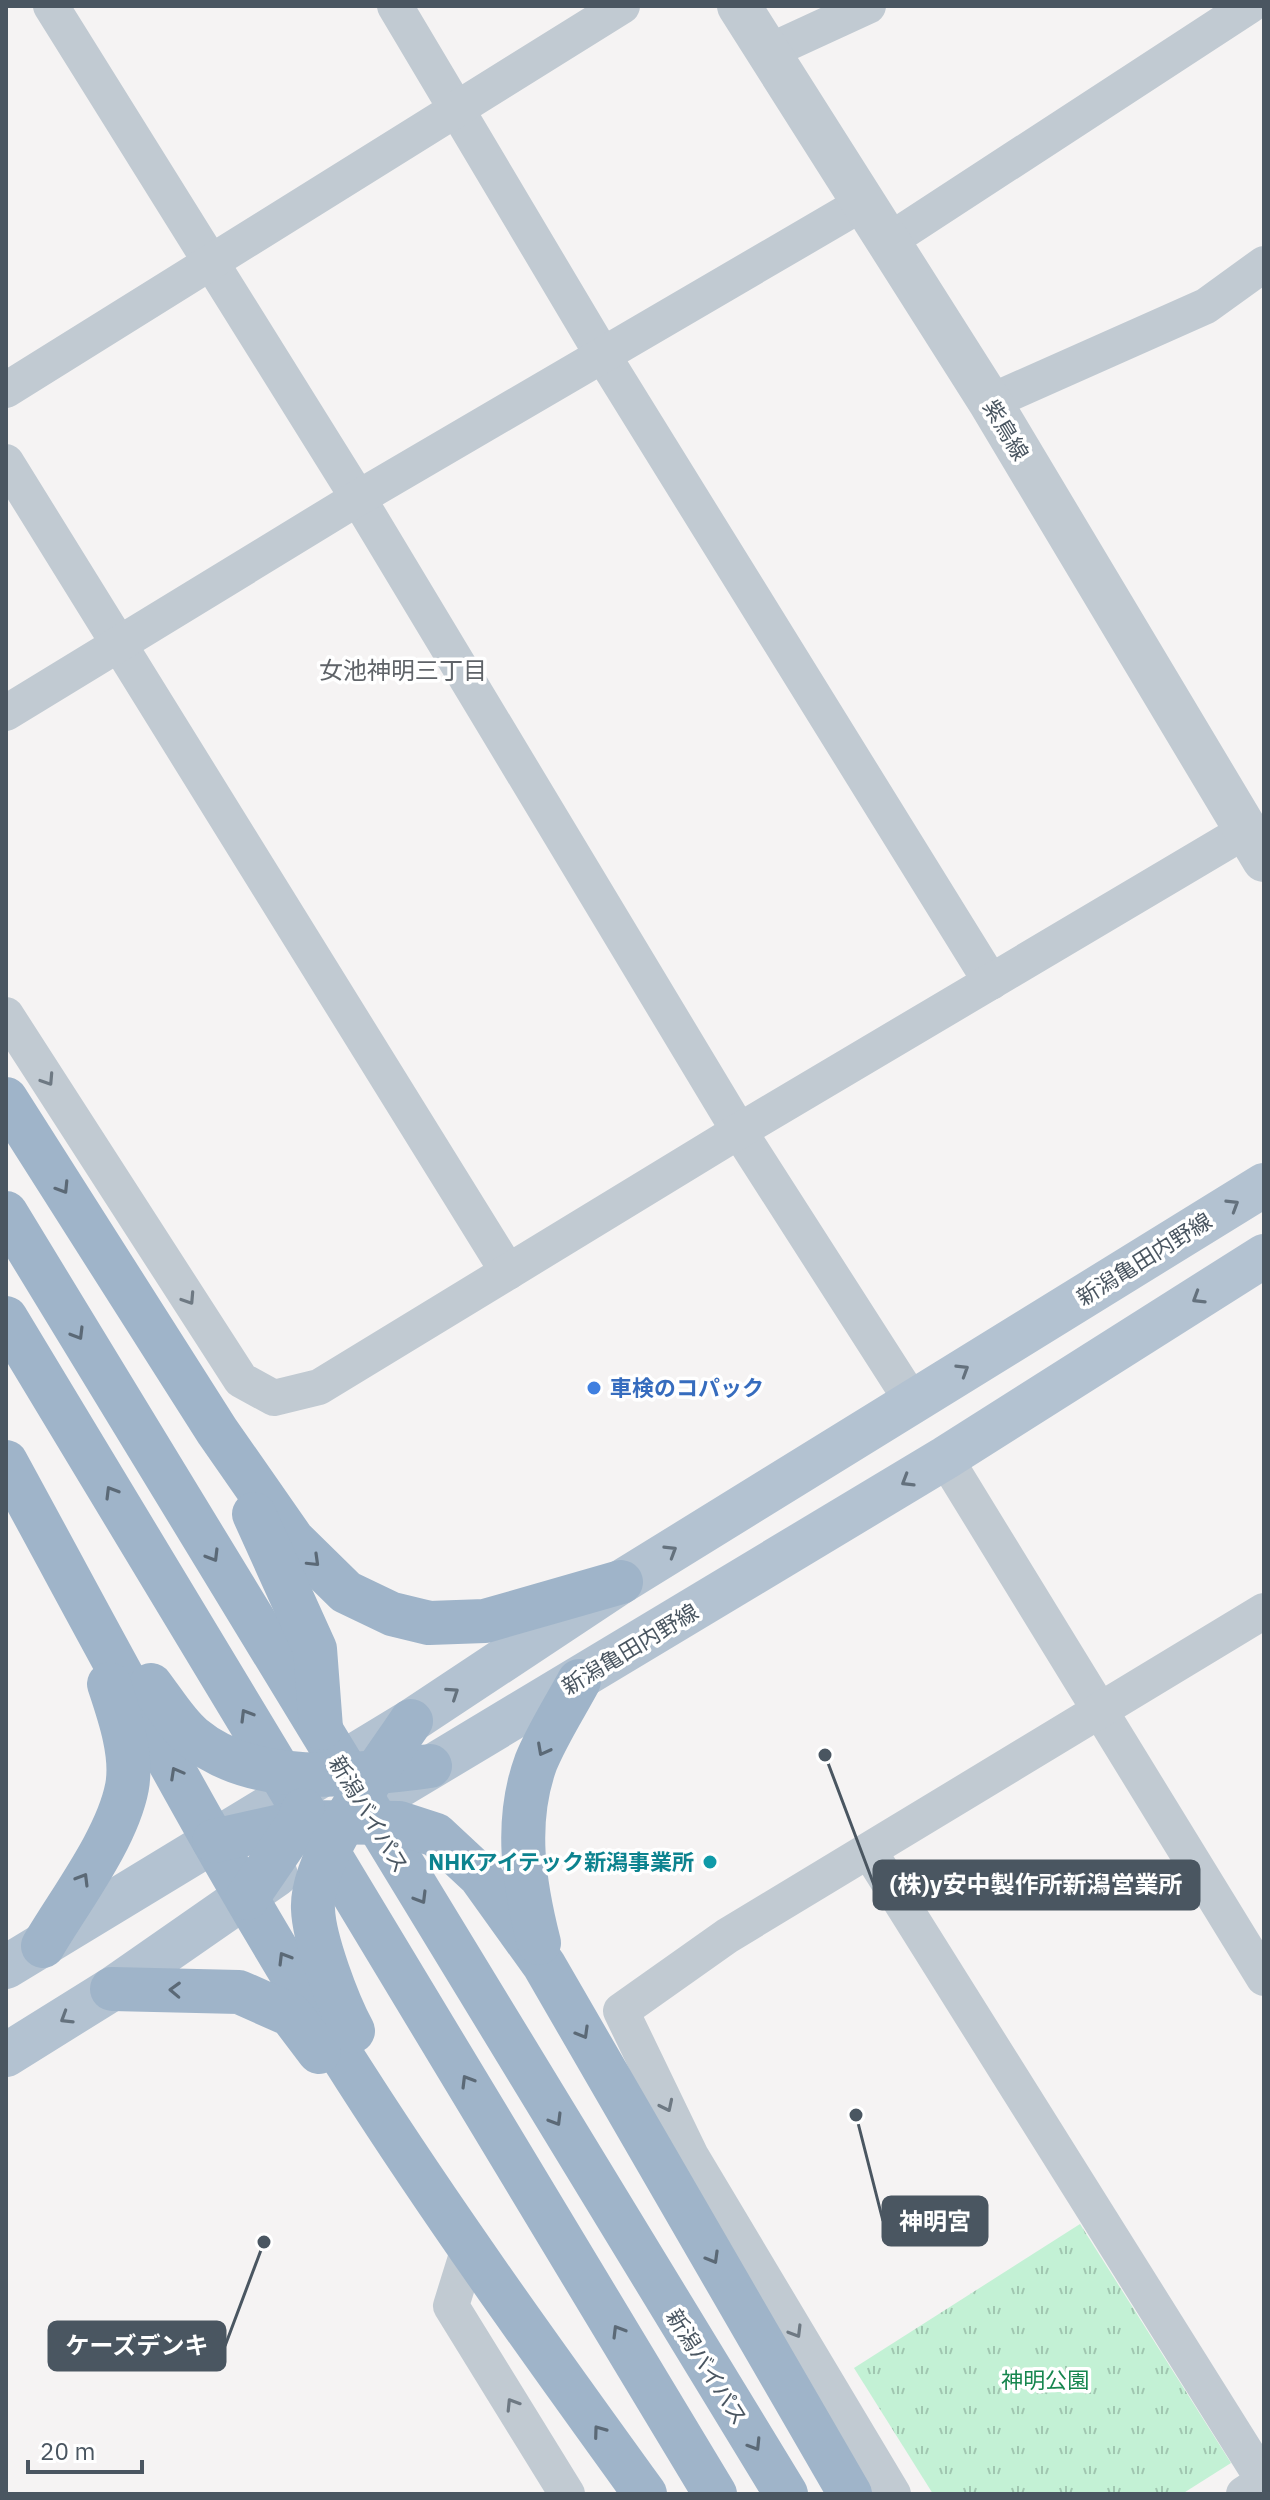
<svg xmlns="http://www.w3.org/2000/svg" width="1270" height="2500" viewBox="0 0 1270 2500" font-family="'IBM Plex Sans','Noto Sans JP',sans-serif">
	<defs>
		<pattern id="grass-tufts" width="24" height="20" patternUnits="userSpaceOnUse" patternTransform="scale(2)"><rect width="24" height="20" fill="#c3f1d5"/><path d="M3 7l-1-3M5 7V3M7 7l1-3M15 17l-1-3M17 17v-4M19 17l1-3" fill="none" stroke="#a0c6b0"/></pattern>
	</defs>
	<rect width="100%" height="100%" fill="#f5f3f3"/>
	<polygon fill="url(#grass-tufts)" points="1080,2224 1231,2463 1182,2494 933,2494 854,2368"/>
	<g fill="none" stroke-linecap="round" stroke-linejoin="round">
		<g stroke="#c1cad2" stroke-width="36">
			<polyline points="51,6 358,498 739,1131 912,1401"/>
			<polyline points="395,6 602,354 991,982"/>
			<polyline points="768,52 868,6"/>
			<polyline points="887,242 1249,6"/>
			<polyline points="6,390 622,6"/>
			<polyline points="990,402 1206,306 1264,264"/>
			<polyline points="6,462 508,1272"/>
			<polyline points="6,713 358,498 863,203"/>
			<polyline points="6,1015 241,1380 274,1398 319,1387 739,1131 1245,831"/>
			<polyline points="945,1458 1264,1978"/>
			<polyline points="869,1851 1264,2481 1244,2494"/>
			<polyline points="469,2248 451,2306 567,2494"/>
			<polyline points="893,2494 691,2156 621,2011 727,1936 1264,1611"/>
		</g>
		<polyline stroke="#c1cad2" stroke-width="44" points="739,6 990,402 1264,860"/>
		<g stroke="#b3c2d1" stroke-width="44">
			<polyline points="396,1788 945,1458 1264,1256"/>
			<polyline points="6,1967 411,1721 621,1582 1264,1185"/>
			<polyline points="6,2055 112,1989 276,1875"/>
		</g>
		<g stroke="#9fb4c9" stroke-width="44">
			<polyline points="6,1099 217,1431 293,1540 346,1592 392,1614 429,1623 485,1621 621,1582"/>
			<polyline points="6,1213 786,2494"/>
			<polyline points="6,1318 715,2494"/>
			<path d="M6,1462C119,1669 228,1879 356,2078C447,2220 546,2357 645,2494"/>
			<polyline points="254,1514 315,1649 321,1728"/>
			<path d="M151,1685C164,1702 177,1724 193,1737C255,1789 357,1775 430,1766"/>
			<polyline points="214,1841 299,1822 399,1823 436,1835 480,1876 544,1965 850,2494"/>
			<polyline points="247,1898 299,1822 303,1810"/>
			<path d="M539,1943C524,1884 514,1822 536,1762C547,1735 565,1707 579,1681"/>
			<path d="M43,1946C70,1900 117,1839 127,1787C133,1754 119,1714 109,1684"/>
			<polyline points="112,1989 239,1992 291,2015 319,2052"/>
			<path d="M353,2031C338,2003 314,1940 313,1909C310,1857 382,1765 411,1721"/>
		</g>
	</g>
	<defs><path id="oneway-chevron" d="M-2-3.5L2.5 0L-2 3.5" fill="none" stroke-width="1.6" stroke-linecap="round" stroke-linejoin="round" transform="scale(2)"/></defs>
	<g stroke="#6e7983">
		<use href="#oneway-chevron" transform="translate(48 1080) rotate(57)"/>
		<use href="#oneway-chevron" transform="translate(189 1299) rotate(57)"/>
		<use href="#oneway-chevron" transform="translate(667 2106) rotate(64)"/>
		<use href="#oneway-chevron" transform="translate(796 2332) rotate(59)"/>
		<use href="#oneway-chevron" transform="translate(512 2404) rotate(-122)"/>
	</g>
	<g stroke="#5b6976">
		<use href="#oneway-chevron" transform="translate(63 1188) rotate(58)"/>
		<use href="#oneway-chevron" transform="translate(78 1334) rotate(59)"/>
		<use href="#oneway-chevron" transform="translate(111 1492) rotate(-121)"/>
		<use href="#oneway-chevron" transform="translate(213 1556) rotate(59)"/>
		<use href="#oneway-chevron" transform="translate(314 1561) rotate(44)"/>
		<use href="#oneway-chevron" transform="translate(246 1715) rotate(-121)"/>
		<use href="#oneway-chevron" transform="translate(543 1750) rotate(118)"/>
		<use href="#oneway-chevron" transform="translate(176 1773) rotate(-119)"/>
		<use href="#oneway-chevron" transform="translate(83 1879) rotate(-59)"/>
		<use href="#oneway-chevron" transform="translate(421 1898) rotate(59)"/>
		<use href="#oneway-chevron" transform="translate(284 1958) rotate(-121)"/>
		<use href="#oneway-chevron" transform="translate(175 1990) rotate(-178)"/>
		<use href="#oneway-chevron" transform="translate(583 2033) rotate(60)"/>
		<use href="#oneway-chevron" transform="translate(467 2081) rotate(-121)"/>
		<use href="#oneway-chevron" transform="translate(556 2120) rotate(59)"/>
		<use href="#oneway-chevron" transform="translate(713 2258) rotate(60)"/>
		<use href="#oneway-chevron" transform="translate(618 2331) rotate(-121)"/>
		<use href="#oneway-chevron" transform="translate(599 2431) rotate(-126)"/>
		<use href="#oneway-chevron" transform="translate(755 2445) rotate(58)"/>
	</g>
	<g stroke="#64717d">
		<use href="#oneway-chevron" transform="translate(1233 1205) rotate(-32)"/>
		<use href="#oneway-chevron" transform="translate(1198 1298) rotate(148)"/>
		<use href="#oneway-chevron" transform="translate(963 1370) rotate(-32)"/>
		<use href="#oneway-chevron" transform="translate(907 1481) rotate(149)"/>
		<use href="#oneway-chevron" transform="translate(671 1551) rotate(-32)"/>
		<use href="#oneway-chevron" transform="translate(453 1693) rotate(-34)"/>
		<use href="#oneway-chevron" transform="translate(66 2018) rotate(148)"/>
	</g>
	<circle fill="#3f7fe0" stroke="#fff" stroke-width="3" cx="594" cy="1388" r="8"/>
	<circle fill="#0f9aa8" stroke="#fff" stroke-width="3" cx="710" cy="1862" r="8"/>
	<g text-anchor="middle" stroke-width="7" stroke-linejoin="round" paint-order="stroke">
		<g font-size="22" fill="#4a5661" stroke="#fff">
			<text transform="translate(1006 430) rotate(59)" y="8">紫鳥線</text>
			<text transform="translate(1144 1259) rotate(-32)" y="8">新潟亀田内野線</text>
			<text transform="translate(630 1649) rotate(-31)" y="8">新潟亀田内野線</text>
			<text transform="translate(369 1814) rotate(59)" y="8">新潟バイパス</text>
			<text transform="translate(707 2367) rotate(58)" y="8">新潟バイパス</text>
		</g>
		<g font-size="22" font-weight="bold" fill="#366cbe" stroke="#fff" text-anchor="start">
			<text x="610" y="1396">車検のコパック</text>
		</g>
		<g font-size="22" font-weight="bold" fill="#0d838f" stroke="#fff" text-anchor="end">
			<text x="694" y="1870">NHKアイテック新潟事業所</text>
		</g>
		<g font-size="22" fill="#17864f" stroke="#fff">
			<text x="1045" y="2388">神明公園</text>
		</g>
		<g font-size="24" fill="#5f6368" stroke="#fff">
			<text x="403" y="679">女池神明三丁目</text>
		</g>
	</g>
	<path fill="none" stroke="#4a5661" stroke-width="3" d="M825 1755L874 1885M856 2115L883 2221M264 2242L225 2346"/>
	<g fill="#4a5661" stroke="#fff" stroke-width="3">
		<circle cx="825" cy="1755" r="8"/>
		<circle cx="856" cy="2115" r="8"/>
		<circle cx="264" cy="2242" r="8"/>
	</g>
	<g fill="#4a5661" stroke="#4a5661" stroke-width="3">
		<rect x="874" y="1861" width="325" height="48" rx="8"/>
		<rect x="883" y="2197" width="104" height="48" rx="8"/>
		<rect x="49" y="2322" width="176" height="48" rx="8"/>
	</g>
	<g font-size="24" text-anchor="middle" font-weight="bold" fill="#fff">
		<text x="1036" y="1893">(株)y安中製作所新潟営業所</text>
		<text x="935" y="2230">神明宮</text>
		<text x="137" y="2354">ケーズデンキ</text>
	</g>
	<rect width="1270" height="2500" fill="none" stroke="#4a5661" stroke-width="16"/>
	<path d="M28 2460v12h114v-12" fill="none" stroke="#4a5661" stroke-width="4"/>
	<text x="40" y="2460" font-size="24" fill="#4a5661" stroke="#ffffff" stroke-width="6" paint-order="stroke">20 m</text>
</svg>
